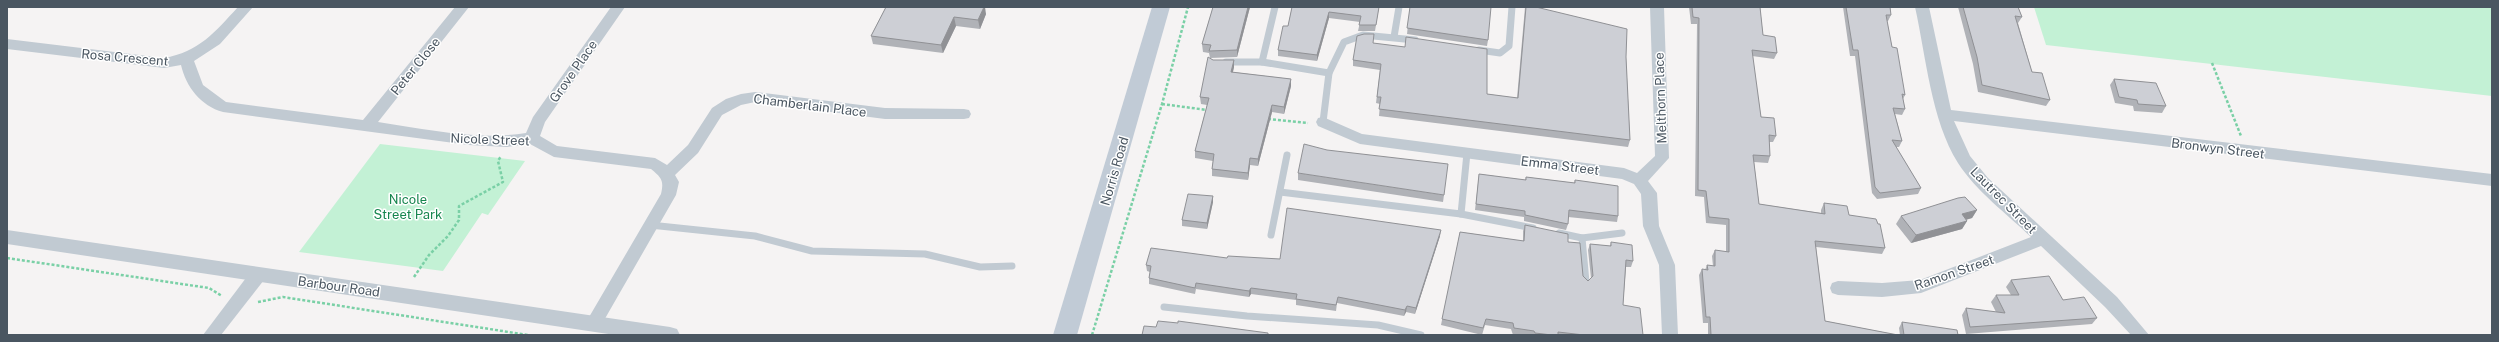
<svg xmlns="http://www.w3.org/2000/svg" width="2499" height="342" viewBox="0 0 2499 342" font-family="'Public Sans',sans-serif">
	<rect width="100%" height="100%" fill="#f5f3f3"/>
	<g fill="#c3f1d5">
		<polygon points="2034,7 2492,7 2492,96 2046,45"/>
		<polygon points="380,144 525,161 488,215 482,213 443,271 299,252"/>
	</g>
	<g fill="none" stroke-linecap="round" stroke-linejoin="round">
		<g stroke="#7ad0a6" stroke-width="2.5" stroke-dasharray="3 2" stroke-linecap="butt">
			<polyline points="2212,63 2241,136"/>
			<polyline points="1162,104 1207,110"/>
			<polyline points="1268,119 1308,123"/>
			<polyline points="7,258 209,288 222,296"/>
			<polyline points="414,277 429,255 448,236 459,220 459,206 503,182 498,161 501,156"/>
			<polyline points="258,302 283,297 528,335"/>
			<polyline points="1092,335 1162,104 1188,7"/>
		</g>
		<g stroke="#c1cad2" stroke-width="7">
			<polyline points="1394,37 1399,7"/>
			<polyline points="1479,50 1500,53 1509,46 1512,7"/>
			<polyline points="1226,62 1262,62 1329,73"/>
			<polyline points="1262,62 1275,7"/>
			<polyline points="1323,122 1329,73 1344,42 1363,35 1415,40"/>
			<polyline points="1280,192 1461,214 1533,228"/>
			<polyline points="1461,214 1467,153"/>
			<polyline points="650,225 755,236 812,251 925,254 980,267 1012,266"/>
			<polyline points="1559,233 1582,238 1622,233"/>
			<polyline points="1271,235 1287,155"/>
			<polyline points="1582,238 1586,282"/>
			<polyline points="1164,307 1247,316 1378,325 1421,335"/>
		</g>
		<g fill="#c1cad2" fill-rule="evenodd">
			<path d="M238,7H253L220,44L194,61L203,85L226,102L363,120L455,7H469L378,122C426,129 478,141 526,133L533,117L611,7H625L545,122L540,136L557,146L655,158L667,165L688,145L712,108L726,99L741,94L755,92L885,108L964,109L969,110L971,114L969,118L964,119H885L755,102L741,105L722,115L698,153L675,175L679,182L676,195L599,329L593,331L587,329L585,324L661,194C664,181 662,178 651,169L554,157L530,144L507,147L469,145L223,112C201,106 186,87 181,65L164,68L7,49V39L164,58C199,52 215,32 238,7Z"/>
			<polygon points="1650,7 1664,7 1669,158 1648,181 1657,193 1659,226 1675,265 1678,335 1662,335 1659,265 1643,226 1641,194 1634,184 1622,179 1360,144 1318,126 1316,122 1318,118 1323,117 1362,134 1624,168 1637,173 1655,156"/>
			<path d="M1915,7H1929L1951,110L2492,174V186L1954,121L1970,156L1988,178L2117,297L2149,335H2131L2105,307L2041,246L1921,293L1882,297L1838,295L1832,293L1830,288L1832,283L1838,281L1882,283L1920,280L2031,237C2007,214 1976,191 1958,163C1931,120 1926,56 1915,7Z"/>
			<polygon points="258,269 264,270 266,275 264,280 221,335 203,335 252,270"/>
		</g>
		<polygon fill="#c1cad2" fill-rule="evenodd" points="7,230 670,327 677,329 680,335 615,335 7,244"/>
		<polygon fill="#c1cbd6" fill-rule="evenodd" points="1152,7 1170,7 1077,335 1053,335"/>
	</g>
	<g fill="#b0b2b7">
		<polygon points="886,7 986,14 980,29 956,26 943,53 873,44 871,36"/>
		<polygon points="1213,7 1250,7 1237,57 1210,58 1213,60 1234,60 1234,67 1233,72 1291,79 1291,86 1284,114 1272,112 1258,166 1250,165 1248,180 1212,176 1212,169 1213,161 1195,158 1195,151 1207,105 1201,104 1200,97 1210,58 1209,53 1203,52 1202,44"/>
		<polygon points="1292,7 1379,7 1375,31 1358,31 1360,22 1329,18 1317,61 1278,56 1278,50 1288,26"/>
		<polygon points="1410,7 1488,40 1487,46 1407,34"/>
		<polygon points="1525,7 1626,57 1630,140 1628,147 1379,116 1380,104 1376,103 1380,70 1353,66 1353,60 1373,43 1487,94 1517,98"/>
		<polygon points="1689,7 1760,7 1763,35 1777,53 1774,59 1752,56 1761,117 1776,136 1773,142 1769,142 1770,156 1768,163 1754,162 1759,204 1821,213 1821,210 1824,203 1849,215 1878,224 1885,248 1882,254 1816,247 1825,321 1898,335 1708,335 1708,323 1703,323 1699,275 1702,269 1705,270 1707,265 1713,266 1712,256 1715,250 1726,252 1726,225 1706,223 1704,197 1695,196 1697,24 1691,24"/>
		<polygon points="1843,7 1890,7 1891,15 1888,21 1887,21 1892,47 1905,95 1903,99 1905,109 1902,115 1895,114 1902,141 1899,147 1896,147 1921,188 1918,194 1877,199 1872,193 1855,56 1850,56"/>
		<polygon points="1958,7 2018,7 2022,17 2018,23 2032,72 2050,100 2046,106 1978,92 1973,64"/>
		<polygon points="2114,79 2166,106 2162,113 2134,111 2133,106 2115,103 2110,85"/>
		<polygon points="1298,173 1444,195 1443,202 1298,180"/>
		<polygon points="1479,174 1525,180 1526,177 1574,183 1575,180 1618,216 1617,222 1568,217 1568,224 1566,230 1524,221 1524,217 1475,210"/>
		<polygon points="1213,196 1213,202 1207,229 1182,226 1182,220"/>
		<polygon points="1977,210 1972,218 1966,220 1967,221 1962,229 1911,243 1896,224 1901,216"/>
		<polygon points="1525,225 1568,242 1583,276 1588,281 1591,278 1588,250 1590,244 1610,246 1611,242 1633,261 1631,267 1626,267 1623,305 1643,335 1513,335 1511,329 1485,325 1482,335 1441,325 1460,232 1523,241 1523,231"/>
		<polygon points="1440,236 1415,314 1406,312 1404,316 1337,303 1336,311 1296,305 1296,300 1251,294 1249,297 1196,289 1195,294 1149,284 1149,278 1150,272 1147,271 1146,265 1227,258 1280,259"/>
		<polygon points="2011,280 2063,300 2097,318 2092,324 1966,334 1962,315 1966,308 1996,312 1991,302 1996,295 2011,295 2006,287"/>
		<polygon points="1902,322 1958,335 1900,335 1899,328"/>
	</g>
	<g fill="#909195">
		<polygon points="984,7 985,7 986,14 980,29 978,20"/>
		<polygon points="1248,7 1250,7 1237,57 1237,50"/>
		<polygon points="1329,12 1329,18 1317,61 1317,55"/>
		<polygon points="954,17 956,26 943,53 941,45"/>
		<polygon points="1234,60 1234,67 1231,79 1231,72"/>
		<polygon points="1291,79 1291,86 1284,114 1284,107"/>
		<polygon points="1272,105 1272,112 1258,166 1258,159"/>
		<polygon points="1250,158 1250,165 1248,180 1248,173"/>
		<polygon points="1213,196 1213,202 1207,229 1207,223"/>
		<polygon points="1977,210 1972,218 1957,222 1962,214"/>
		<polygon points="1967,221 1962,229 1911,243 1916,235"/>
		<polygon points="1441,230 1440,236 1415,314 1416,308"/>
		<polygon points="1251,288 1251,294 1249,297 1249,291"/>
		<polygon points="1407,306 1406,312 1404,316 1405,310"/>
	</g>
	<g fill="#cdcfd5" stroke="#909195">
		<polygon points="886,7 984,7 978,20 954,17 941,45 871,36"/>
		<polygon points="1213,7 1248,7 1237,50 1209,51 1211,45 1202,44"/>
		<polygon points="1292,7 1379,7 1376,25 1359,25 1361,16 1329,12 1317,55 1278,50 1283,26 1288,26"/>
		<polygon points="1410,7 1491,7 1488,40 1407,28"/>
		<polygon points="1526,7 1536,7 1627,29 1626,57 1630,140 1379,109 1381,97 1377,97 1381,64 1353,60 1357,36 1364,34 1374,34 1373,43 1405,47 1406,37 1487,49 1487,94 1518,98"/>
		<polygon points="1692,7 1760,7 1763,35 1775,37 1777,53 1752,50 1761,117 1774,118 1776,136 1769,135 1770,156 1753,155 1759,204 1825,214 1824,203 1847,206 1849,215 1876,219 1878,224 1880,224 1885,248 1815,241 1825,321 1898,335 1711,335 1710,317 1706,317 1702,269 1708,270 1707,265 1715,266 1715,250 1729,252 1729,219 1709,217 1706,191 1698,190 1699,18 1693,17"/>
		<polygon points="1846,7 1890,7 1891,15 1886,15 1892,47 1897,48 1905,95 1902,94 1905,109 1893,108 1902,141 1892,140 1921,188 1880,193 1875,187 1858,50 1853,50"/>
		<polygon points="1963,7 2018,7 2022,17 2015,16 2032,72 2042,73 2050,100 1982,85 1977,57"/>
		<polygon points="1208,57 1213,60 1234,60 1231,72 1291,79 1284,107 1272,105 1258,159 1250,158 1248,173 1212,169 1214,154 1195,151 1209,98 1200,97"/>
		<polygon points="2114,79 2156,83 2166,106 2138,104 2137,100 2119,97"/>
		<polygon points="1304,144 1327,150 1448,164 1444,195 1298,173"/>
		<polygon points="1479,174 1526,180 1526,177 1575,183 1575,180 1618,186 1618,216 1569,210 1568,224 1525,215 1525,211 1476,204"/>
		<polygon points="1188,194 1213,196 1207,223 1182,220"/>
		<polygon points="1965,197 1977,210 1962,214 1967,221 1916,235 1901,216 1958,198"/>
		<polygon points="1287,208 1441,230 1416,308 1407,306 1405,310 1338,297 1336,305 1296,299 1297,294 1251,288 1249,291 1196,283 1195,288 1149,278 1151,266 1146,265 1151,248 1227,258 1228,256 1280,259"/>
		<polygon points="1525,225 1568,234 1568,242 1580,243 1583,276 1588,281 1593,276 1590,244 1611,246 1611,242 1632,245 1633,261 1626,260 1623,305 1640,308 1643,335 1584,335 1558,332 1558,335 1552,335 1535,333 1534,331 1514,328 1513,323 1486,319 1483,328 1442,319 1460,232 1524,241"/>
		<polygon points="2049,276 2063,300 2084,297 2097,318 1970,327 1966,308 2005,313 1996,295 2019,295 2011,280"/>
		<polygon points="1158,321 1178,323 1178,321 1268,333 1268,335 1142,335 1144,326 1156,327"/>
		<polygon points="1902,322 1957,330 1958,335 1904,335"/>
	</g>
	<g text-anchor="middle" stroke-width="3" stroke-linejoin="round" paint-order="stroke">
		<g font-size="13" fill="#4a5661" stroke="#fff">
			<text transform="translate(125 57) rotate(5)" y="5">Rosa Crescent</text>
			<text transform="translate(415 66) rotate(-51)" y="5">Peter Close</text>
			<text transform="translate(573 71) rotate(-55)" y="5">Grove Place</text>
			<text transform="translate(1660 98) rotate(-92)" y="5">Melthorn Place</text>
			<text transform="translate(810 105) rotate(7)" y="5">Chamberlain Place</text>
			<text transform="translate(490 139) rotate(2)" y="5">Nicole Street</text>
			<text transform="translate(2218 148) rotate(7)" y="5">Bronwyn Street</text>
			<text transform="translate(1560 165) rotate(7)" y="5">Emma Street</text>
			<text transform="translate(1114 171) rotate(-74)" y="5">Norris Road</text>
			<text transform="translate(2004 200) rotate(45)" y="5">Lautrec Street</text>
			<text transform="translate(1954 272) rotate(-19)" y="5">Ramon Street</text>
			<text transform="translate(339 286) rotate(8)" y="5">Barbour Road</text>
		</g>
		<g font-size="13" fill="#17864f" stroke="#fff">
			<text x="408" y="204">Nicole<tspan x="408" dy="15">Street Park</tspan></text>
		</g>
	</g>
	<rect width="2499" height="342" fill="none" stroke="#4a5661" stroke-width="16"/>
</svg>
